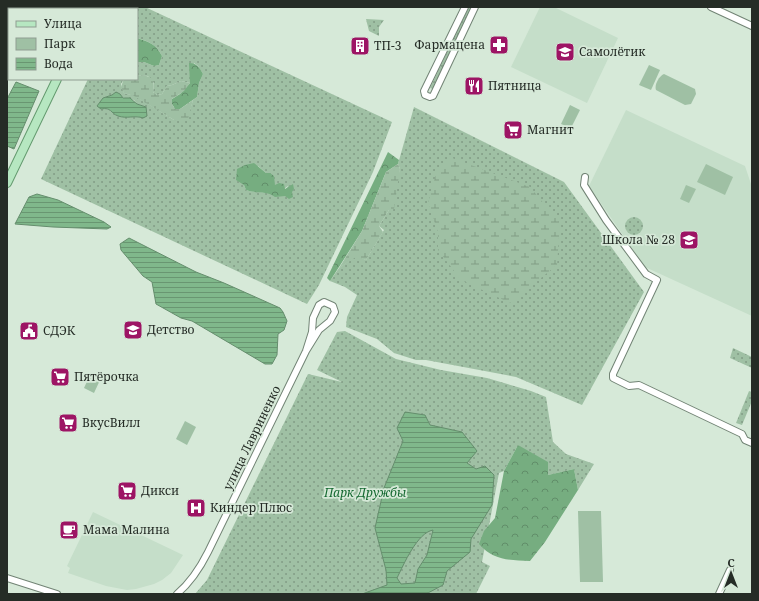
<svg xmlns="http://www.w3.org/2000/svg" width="759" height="601" viewBox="0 0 759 601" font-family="'Noto Serif',serif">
	<defs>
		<pattern id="green-dots" width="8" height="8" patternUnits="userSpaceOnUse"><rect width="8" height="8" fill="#9fc0a4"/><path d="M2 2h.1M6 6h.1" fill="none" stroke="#819c85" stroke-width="1.8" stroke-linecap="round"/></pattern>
		<pattern id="forest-crowns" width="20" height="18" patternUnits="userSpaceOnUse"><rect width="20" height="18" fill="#76ad80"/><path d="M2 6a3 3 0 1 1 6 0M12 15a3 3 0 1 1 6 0" fill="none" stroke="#618d69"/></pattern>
		<pattern id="wetland-marsh" width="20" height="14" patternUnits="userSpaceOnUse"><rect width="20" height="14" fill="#9fc0a4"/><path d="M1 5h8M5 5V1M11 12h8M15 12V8" fill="none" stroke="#819c85"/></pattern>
		<pattern id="water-rules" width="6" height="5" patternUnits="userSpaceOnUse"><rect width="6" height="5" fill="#80b88b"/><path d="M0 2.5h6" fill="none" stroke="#699671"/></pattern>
	</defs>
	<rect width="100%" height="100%" fill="#d6e9d8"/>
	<g fill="#c5dec9">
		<polygon points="540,7 554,7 618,38 587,103 511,67"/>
		<polygon points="626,110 745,166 752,187 752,316 645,267 589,186"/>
		<polygon points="93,512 183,555 171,573 162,580 154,584 136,589 127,590 106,586 68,573 70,568 67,566"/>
	</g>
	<g fill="url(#green-dots)" fill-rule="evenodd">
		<path d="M122,7H145L392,122L373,172L319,285L307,304L41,179L88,79H124L121,84L124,93L135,96L174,120L190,110L193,100L197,97L199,83L203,74L198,66L194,63L190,83L181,81L172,85L167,86L162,94L157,95L153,92L154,83L148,76L137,75V62H144L154,66L159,65L162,56C157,45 148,41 137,38V9H121ZM112,95L134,100L137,104L146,107L143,118C135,115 128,118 120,116C114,115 111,110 106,108L103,98ZM258,166L266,173L275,185L284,189L288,186L285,196H275C267,190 255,194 246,190L244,185Z"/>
		<polygon points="469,7 471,7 433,89 430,88"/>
		<polygon points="366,19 384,20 379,27 379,36 369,31"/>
		<polygon points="414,107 564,182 644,292 582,405 516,377 426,360 416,360 394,353 377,339 346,327 347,317 357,295 345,287 330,281 339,268 356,256 366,260 384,230 379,226 389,210 400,169 398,164"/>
		<circle cx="634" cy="226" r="9"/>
		<polygon points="345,331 396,359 441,370 487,378 531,391 546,397 553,442 566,454 594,464 578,490 574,469 548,475 518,445 504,471 499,473 482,562 490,566 476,594 195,594 207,580 308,374 342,382 317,370 337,332"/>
		<polygon points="733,348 752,357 752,368 730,358"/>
		<polygon points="749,391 752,392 752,401 742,425 736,423"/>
	</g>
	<g fill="url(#forest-crowns)">
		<path d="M137,38C149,42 156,44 162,56L159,65L154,66L144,62H137Z"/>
		<path d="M189,63C197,63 199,67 203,74L199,83L197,97L180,109H175L172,104V99L180,94L190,83Z"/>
		<polygon points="388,152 399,160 398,164 386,172 362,231 330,281 327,278"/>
		<path d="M254,163L266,173H270L274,176L275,185L279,183L284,184L285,189L293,184L294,189L292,192L293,197L289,199L285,196L275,197C267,190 255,194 246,190L244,185L236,180L237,169L245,165Z"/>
		<path d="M518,445L548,462V475L574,469L578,490L545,542L530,561C510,560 494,561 479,544L484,531L495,518L504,471Z"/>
	</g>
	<g fill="url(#wetland-marsh)">
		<path d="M137,75C150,76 156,76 153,92L157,95L162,94L167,86L172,85L181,81L190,83L184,91L172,99V104L175,109H180L193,100L188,119L184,121L174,120L134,96L124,93C121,88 121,85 124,79H137Z"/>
		<polygon points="452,158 530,187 560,223 557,265 510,303 461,280 438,250 438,232 428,203 436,174"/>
		<polygon points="398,164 400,169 394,209 389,210 379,226 383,232 366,260 356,257 339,268 362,231 386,172"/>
	</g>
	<g fill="#9fc0a4">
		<polygon points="649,65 660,70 651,90 639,85"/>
		<path d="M664,74L695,89L696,94L691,104L685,105L656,90C654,85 659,76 664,74Z"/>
		<polygon points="570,105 580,110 571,128 561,124"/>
		<polygon points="706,164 733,177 725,195 697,182"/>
		<polygon points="686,185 696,189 689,203 680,199"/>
		<polygon points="91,373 101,378 94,393 84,388"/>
		<polygon points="185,421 196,427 187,445 176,439"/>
		<polygon points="578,511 601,511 603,582 580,582"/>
	</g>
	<g fill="url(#water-rules)" stroke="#658e6d" fill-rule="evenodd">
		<polygon points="16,82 39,91 14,149 7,146 7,99"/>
		<path d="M116,92L120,94L123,98H130L137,104L146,107L147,116L143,118C135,115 127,119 118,116C110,113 112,107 101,109L97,106L103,98L112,95Z"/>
		<polygon points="37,194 58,200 104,222 111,227 107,229 53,227 15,224 29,197"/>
		<polygon points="129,238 196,272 224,283 280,308 283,312 287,321 284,330 278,334 277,355 272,364 265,364 192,321 181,318 156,304 152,282 143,276 121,250 120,244"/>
		<path d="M405,412L425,415L430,425L462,432L477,451L467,463L476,469L485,466L494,475L492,505L471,539L470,552L447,571L443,585L426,594H362L387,585L386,570L375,528L384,488L403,441L397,428ZM433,530L427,555L418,569L415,583L401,584L397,578C404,564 417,533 433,530Z"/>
	</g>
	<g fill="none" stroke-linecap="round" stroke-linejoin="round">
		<defs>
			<g id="minor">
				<polyline points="465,7 424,91 425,95 430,97 433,96 475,7"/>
				<polyline points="711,7 752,26"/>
				<polyline points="585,177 584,185 606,220 646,274 657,280 613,374 613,378 629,386 639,385 742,434 745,440 752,443"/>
				<polyline points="7,578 57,594"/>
				<path d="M177,594C191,582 200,568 208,552L306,351L312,332L313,318L319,305L324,302L333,306L335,312L330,321L319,330L306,351"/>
				<polyline points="719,594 730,570"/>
			</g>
			<g id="major">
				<polyline points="90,9 91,7"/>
				<polyline points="7,183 57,79"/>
			</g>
		</defs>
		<use href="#minor" stroke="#728475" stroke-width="8"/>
		<use href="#major" stroke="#649b6f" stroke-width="10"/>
		<use href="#minor" stroke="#fff" stroke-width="6"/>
		<use href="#major" stroke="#b6e7c1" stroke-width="8"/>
	</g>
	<defs>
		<symbol id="pharmacy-square" viewBox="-11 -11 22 22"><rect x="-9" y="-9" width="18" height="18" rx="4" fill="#9d1464" stroke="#d6e9d8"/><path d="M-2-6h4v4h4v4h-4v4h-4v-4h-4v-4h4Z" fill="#fff"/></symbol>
		<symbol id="building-square" viewBox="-11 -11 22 22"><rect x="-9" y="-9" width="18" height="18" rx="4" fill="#9d1464" stroke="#d6e9d8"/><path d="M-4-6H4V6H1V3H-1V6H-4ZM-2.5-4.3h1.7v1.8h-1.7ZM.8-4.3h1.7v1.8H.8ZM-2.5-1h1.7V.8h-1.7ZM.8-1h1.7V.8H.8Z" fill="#fff"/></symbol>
		<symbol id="school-square" viewBox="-11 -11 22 22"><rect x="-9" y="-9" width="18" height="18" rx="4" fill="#9d1464" stroke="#d6e9d8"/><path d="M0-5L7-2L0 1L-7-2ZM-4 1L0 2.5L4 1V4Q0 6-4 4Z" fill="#fff"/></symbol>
		<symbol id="restaurant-square" viewBox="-11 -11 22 22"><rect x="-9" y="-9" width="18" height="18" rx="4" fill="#9d1464" stroke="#d6e9d8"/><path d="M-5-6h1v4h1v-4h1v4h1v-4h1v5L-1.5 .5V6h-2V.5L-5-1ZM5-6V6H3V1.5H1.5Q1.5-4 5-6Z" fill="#fff"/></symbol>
		<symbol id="supermarket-square" viewBox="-11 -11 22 22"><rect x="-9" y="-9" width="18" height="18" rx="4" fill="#9d1464" stroke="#d6e9d8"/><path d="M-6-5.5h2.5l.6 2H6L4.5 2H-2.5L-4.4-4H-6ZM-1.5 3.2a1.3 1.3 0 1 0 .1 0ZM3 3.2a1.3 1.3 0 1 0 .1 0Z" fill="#fff"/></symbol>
		<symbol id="civic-square" viewBox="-11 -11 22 22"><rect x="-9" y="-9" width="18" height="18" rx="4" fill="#9d1464" stroke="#d6e9d8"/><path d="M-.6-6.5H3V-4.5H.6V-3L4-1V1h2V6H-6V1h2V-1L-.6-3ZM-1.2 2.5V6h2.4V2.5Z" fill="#fff"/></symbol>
		<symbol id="hospital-square" viewBox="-11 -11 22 22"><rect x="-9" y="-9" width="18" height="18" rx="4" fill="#9d1464" stroke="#d6e9d8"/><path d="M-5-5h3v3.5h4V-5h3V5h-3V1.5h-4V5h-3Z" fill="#fff"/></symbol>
		<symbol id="cafe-square" viewBox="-11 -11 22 22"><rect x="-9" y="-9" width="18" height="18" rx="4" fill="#9d1464" stroke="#d6e9d8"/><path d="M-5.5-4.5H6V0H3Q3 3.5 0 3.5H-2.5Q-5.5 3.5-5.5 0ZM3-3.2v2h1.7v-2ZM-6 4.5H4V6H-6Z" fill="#fff"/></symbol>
	</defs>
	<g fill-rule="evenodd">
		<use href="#pharmacy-square" x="488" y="34" width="22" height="22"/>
		<use href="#building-square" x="349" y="35" width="22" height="22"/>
		<use href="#school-square" x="554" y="41" width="22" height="22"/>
		<use href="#restaurant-square" x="463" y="75" width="22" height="22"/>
		<use href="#supermarket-square" x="502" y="119" width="22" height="22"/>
		<use href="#school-square" x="678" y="229" width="22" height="22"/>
		<use href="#school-square" x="122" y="319" width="22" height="22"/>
		<use href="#civic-square" x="18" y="320" width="22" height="22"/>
		<use href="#supermarket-square" x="49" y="366" width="22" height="22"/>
		<use href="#supermarket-square" x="57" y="412" width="22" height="22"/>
		<use href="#supermarket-square" x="116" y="480" width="22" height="22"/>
		<use href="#hospital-square" x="185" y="497" width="22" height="22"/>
		<use href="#cafe-square" x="58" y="519" width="22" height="22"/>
	</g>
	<g text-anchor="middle" stroke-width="3.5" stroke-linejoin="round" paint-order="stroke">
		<g font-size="12" fill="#252c26" stroke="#d6e9d8" text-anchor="start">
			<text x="485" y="49" text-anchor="end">Фармацена</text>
			<text x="374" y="50">ТП-3</text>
			<text x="579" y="56">Самолётик</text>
			<text x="488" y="90">Пятница</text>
			<text x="527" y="134">Магнит</text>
			<text x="675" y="244" text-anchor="end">Школа № 28</text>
			<text x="147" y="334">Детство</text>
			<text x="43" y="335">СДЭК</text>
			<text x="74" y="381">Пятёрочка</text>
			<text x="82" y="427">ВкусВилл</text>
			<text x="141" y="495">Дикси</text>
			<text x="210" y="512">Киндер Плюс</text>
			<text x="83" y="534">Мама Малина</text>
		</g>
		<g font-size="12" fill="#252c26" stroke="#d6e9d8">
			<text transform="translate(252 438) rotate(-64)" y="4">улица Лавриненко</text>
		</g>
		<g font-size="12" font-style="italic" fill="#156931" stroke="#d6e9d8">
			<text x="365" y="497">Парк Дружбы</text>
		</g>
	</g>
	<rect width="759" height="601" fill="none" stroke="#252c26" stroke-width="16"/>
	<rect x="8" y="8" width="130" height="72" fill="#d6e9d8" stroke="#8f9d91"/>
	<rect x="16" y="21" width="20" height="6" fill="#b6e7c1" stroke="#8f9d91"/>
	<text x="44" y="28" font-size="12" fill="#252c26">Улица</text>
	<rect x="16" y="38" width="20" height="12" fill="#9fc0a4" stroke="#8f9d91"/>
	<text x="44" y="48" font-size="12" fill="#252c26">Парк</text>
	<rect x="16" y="58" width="20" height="12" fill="url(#water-rules)" stroke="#8f9d91"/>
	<text x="44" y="68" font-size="12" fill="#252c26">Вода</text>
	<g transform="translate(731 573)" stroke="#d6e9d8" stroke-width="3" paint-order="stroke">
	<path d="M0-3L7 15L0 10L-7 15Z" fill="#252c26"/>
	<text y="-6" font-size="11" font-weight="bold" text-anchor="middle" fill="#252c26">С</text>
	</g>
</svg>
